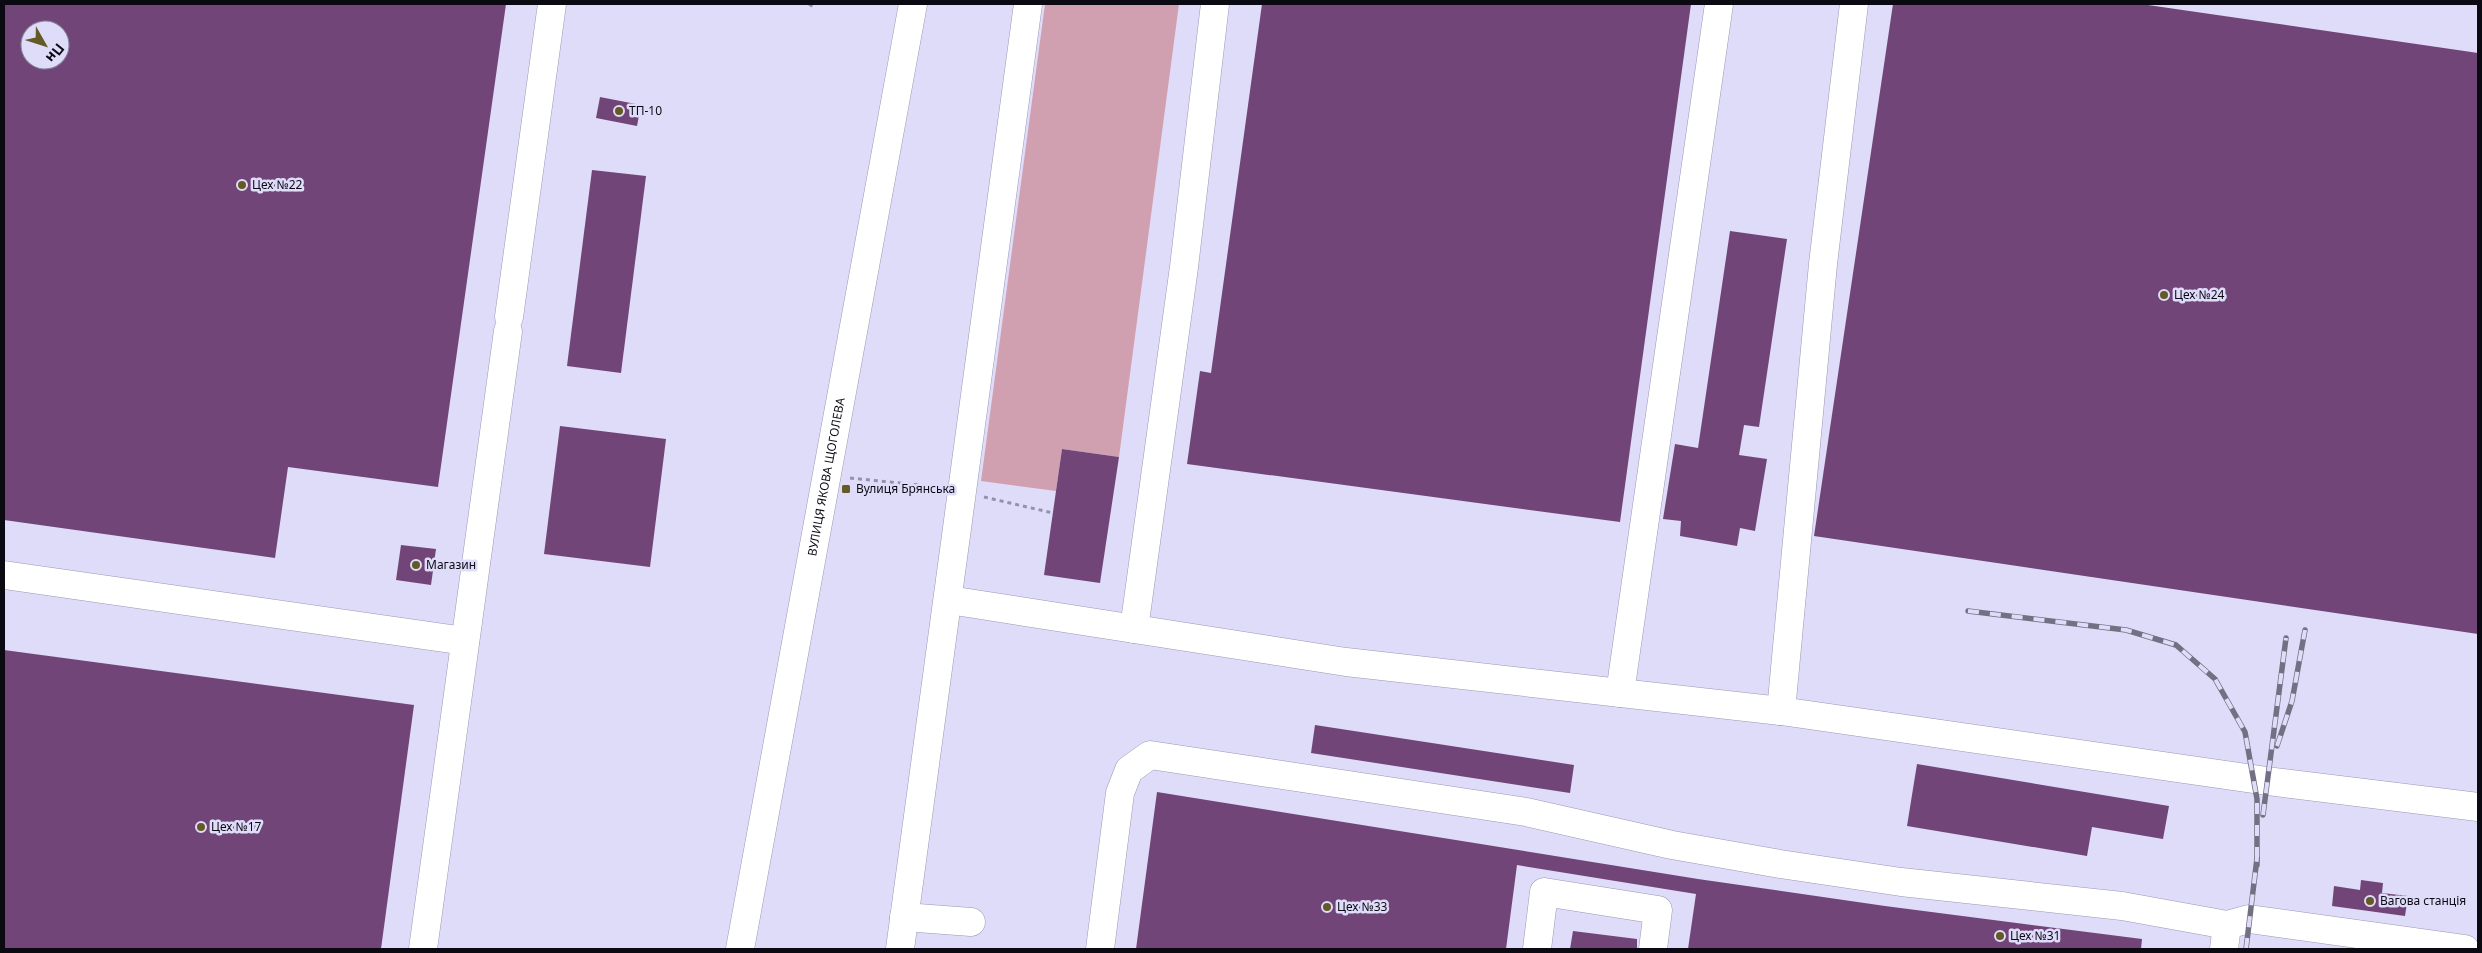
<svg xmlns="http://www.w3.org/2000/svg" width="2482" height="953" viewBox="0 0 2482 953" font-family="'Noto Sans',sans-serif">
	<rect width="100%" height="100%" fill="#dfdcfa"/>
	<polygon fill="#d1a0b0" points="1045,4 1179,4 1119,457 1062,449 1056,491 981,481"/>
	<g fill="#724578" fill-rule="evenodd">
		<path d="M4,4H506L438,487L288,467L275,558L4,520ZM30,30H60V60H30Z"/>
		<polygon points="1262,4 1691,4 1620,522 1187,464 1200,371 1211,373"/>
		<polygon points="1893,4 2141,4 2478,53 2478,634 1814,536"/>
		<polygon points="600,97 641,105 637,126 596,118"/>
		<polygon points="592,170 646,176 621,373 567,366"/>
		<polygon points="1730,231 1787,239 1759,427 1744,425 1739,455 1767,459 1755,531 1740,528 1737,546 1680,536 1681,521 1663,519 1675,444 1698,448"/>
		<polygon points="560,426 666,439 650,567 544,554"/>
		<polygon points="1062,449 1119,457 1100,583 1044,575"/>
		<polygon points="401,545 436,549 431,585 396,580"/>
		<polygon points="4,650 414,705 381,949 4,949"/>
		<polygon points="1315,725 1574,765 1570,793 1311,753"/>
		<polygon points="1917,764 2169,806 2163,839 2092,827 2087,856 1907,826"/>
		<polygon points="1157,792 1698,879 1885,906 2142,939 2141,949 1688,949 1696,894 1517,865 1506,949 1136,949"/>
		<polygon points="2361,880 2383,883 2382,893 2408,896 2405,916 2332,906 2334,886 2360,890"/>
		<polygon points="1573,931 1637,939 1637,949 1570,949"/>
	</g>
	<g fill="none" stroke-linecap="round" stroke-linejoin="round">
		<defs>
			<g id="minor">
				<polyline points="509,317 552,4"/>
				<polyline points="4,575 465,641"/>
				<polyline points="949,600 1346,662 1781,711 2267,781 2478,807"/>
				<polyline points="1134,629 1184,267 1215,4"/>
				<polyline points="1620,693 1719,4"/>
				<polyline points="1781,711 1823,264 1854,4"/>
				<polyline points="904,917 971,922"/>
				<polyline points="423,949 508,331"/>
				<path id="s1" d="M740,949L913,4"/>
				<polyline points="900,949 1028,4"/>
				<polyline points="1100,949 1120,793 1129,770 1150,755 1526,812 1672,845 1780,864 1901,882 2122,906 2227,925 2249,919 2465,949"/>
				<polyline points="1537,949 1544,892 1658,910 1653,949"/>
				<polyline points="2224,949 2227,925"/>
			</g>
		</defs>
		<use href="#minor" stroke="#9a97b3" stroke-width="29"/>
		<g stroke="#9492a8" stroke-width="3" stroke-dasharray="4 4" stroke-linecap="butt">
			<polyline points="809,4 815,8"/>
			<polyline points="850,478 939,487"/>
			<polyline points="984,497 1053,513"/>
		</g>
		<use href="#minor" stroke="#fff" stroke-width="28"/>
		<defs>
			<g id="rail">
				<polyline points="1968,611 2126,630 2176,645 2215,679 2245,732 2257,799 2257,865"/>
				<polyline points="2277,746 2292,701 2305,630"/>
				<polyline points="2263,815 2286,638"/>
				<polyline points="2246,949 2257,858"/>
			</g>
		</defs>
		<use href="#rail" stroke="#727083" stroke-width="5.5"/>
		<use href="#rail" stroke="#dfdcfa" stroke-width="4" stroke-dasharray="11" stroke-linecap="butt"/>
	</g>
	<g fill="#635a26" stroke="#dfdcfa" stroke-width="2">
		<circle cx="619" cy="111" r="5"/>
		<circle cx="242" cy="185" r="5"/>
		<circle cx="2164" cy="295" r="5"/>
		<rect x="841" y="484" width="10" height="10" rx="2.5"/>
		<circle cx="416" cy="565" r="5"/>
		<circle cx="201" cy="827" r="5"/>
		<circle cx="2370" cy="901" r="5"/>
		<circle cx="1327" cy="907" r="5"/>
		<circle cx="2000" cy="936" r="5"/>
	</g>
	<g text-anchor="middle" stroke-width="5" stroke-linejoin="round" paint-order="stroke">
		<g font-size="12" fill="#0b0a13" stroke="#dfdcfa" text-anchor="start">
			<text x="629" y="115">ТП-10</text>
			<text x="252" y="189">Цех №22</text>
			<text x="2174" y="299">Цех №24</text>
			<text x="856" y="493">Вулиця Брянська</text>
			<text x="426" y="569">Магазин</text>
			<text x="211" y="831">Цех №17</text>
			<text x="2380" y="905">Вагова станція</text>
			<text x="1337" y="911">Цех №33</text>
			<text x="2010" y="940">Цех №31</text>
		</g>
		<g font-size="12" fill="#0b0a13" stroke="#dfdcfa">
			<text dy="4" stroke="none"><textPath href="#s1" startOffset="480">ВУЛИЦЯ ЯКОВА ЩОГОЛЕВА</textPath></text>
		</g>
	</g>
	<rect width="2482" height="953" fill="none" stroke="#0b0a13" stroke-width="10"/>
	<g transform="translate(45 45) rotate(129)"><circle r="24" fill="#dfdcfa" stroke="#8a889e"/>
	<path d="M0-4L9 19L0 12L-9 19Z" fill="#635a26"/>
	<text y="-8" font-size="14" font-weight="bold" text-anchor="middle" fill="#0b0a13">Пн</text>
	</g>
</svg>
